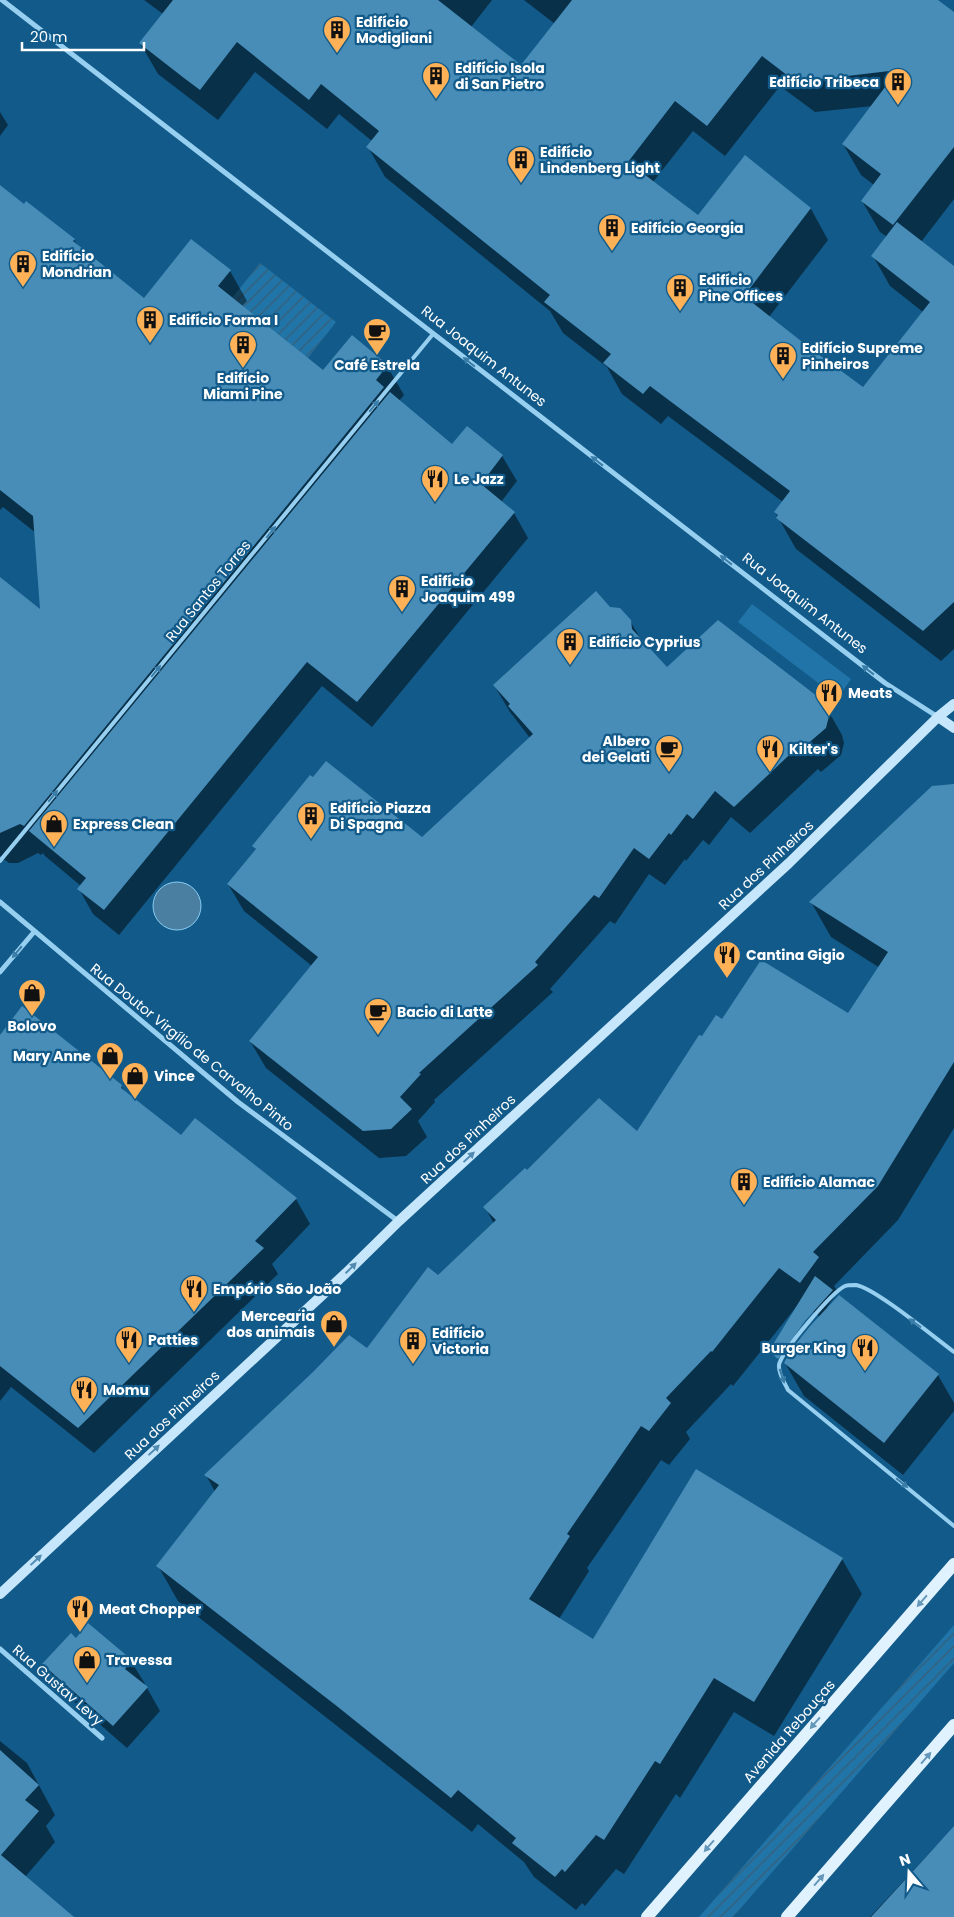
<svg xmlns="http://www.w3.org/2000/svg" width="954" height="1917" viewBox="0 0 954 1917" font-family="Poppins,sans-serif">
	<defs>
		<pattern id="garden-furrows" width="10" height="10" patternUnits="userSpaceOnUse" patternTransform="scale(1.25)"><rect width="10" height="10" fill="#2174a7"/><path d="M-1 1l2-2M0 10L10 0M9 11l2-2" fill="none" stroke="#395e75"/></pattern>
	</defs>
	<rect width="100%" height="100%" fill="#125a89"/>
	<polygon fill="#2174a7" points="752,604 851,679 838,698 738,622"/>
	<g fill="url(#garden-furrows)">
		<polygon points="260,263 336,322 304,363 287,341 253,314 228,303"/>
		<polygon points="954,1625 954,1663 733,1917 699,1917"/>
	</g>
	<circle fill="#4a7fa2" stroke="#89cdf4" cx="177" cy="906" r="24"/>
	<g fill="#0007" fill-rule="evenodd">
		<path d="M144,0H492L471,27L521,67L555,24L524,0H923L954,14V199L921,242L954,268V649L941,661L796,549L775,512L783,502L668,416L661,424L622,394L607,367L563,333L550,311L385,177L368,147L372,141L339,114L327,129L255,72L218,120L158,74L140,43L163,14ZM780,86L815,112L873,106L843,144L861,175L874,185L862,201L880,232L887,237L873,256L890,286L923,312L864,389L769,317L828,240L811,209L745,157L698,217L653,182L693,131L725,156Z"/>
		<polygon points="0,112 8,125 0,136"/>
		<polygon points="0,186 24,205 74,240 78,246 144,299 230,271 247,301 242,306 323,372 387,366 404,395 399,401 452,446 502,456 517,481 501,502 514,513 528,538 372,727 322,686 119,935 93,914 79,889 81,886 45,856 43,853 41,855 38,853 18,863 9,863 0,856 0,578 42,612 36,533 3,507 0,510"/>
		<polygon points="609,608 630,621 642,641 667,669 826,707 842,735 844,743 841,755 821,772 818,769 750,833 731,817 709,845 703,840 686,861 685,859 665,885 649,874 615,924 610,921 550,989 553,992 434,1100 435,1102 418,1121 427,1137 406,1156 379,1158 266,1068 250,1041 312,966 244,911 228,884 256,850 254,846 422,839 530,738 510,712 494,685"/>
		<polygon points="954,786 954,1128 898,1220 834,1286 838,1292 827,1307 938,1375 954,1403 954,1411 903,1475 804,1396 785,1363 820,1317 800,1302 733,1386 731,1384 686,1432 690,1439 669,1465 661,1460 587,1568 589,1571 559,1619 593,1640 842,1559 862,1594 774,1736 734,1712 680,1798 676,1794 624,1874 616,1869 585,1906 582,1903 576,1910 534,1877 524,1862 478,1824 472,1832 178,1601 158,1566 215,1492 206,1475 367,1350 494,1224 485,1207 527,1172 637,1133 702,1038 722,1021 848,1015 880,968 831,937 811,902"/>
		<polygon points="0,1037 121,1086 125,1093 181,1137 296,1199 310,1224 272,1264 278,1274 94,1453 11,1387 0,1401"/>
		<polygon points="88,1625 131,1661 145,1684 144,1685 147,1688 160,1711 127,1748 57,1687 43,1665 76,1639"/>
		<polygon points="0,1741 27,1763 55,1815 46,1826 55,1842 25,1877 73,1917 0,1917"/>
		<polygon points="954,1827 954,1917 870,1917"/>
	</g>
	<g fill="#488db8">
		<polygon points="173,0 438,0 521,65 572,0 938,0 954,12 954,147 893,225 861,201 881,174 842,144 898,70 796,82 762,56 707,126 675,101 628,162 698,215 745,155 811,208 744,296 810,348 863,387 930,302 871,256 897,222 954,266 954,602 923,631 776,518 778,515 774,512 790,491 650,386 643,394 603,363 611,354 544,302 550,295 366,147 379,131 321,84 309,100 237,42 200,90 184,78 139,43"/>
		<polygon points="0,185 24,204 26,201 75,239 73,241 144,298 191,239 231,270 218,286 323,370 352,335 388,365 376,380 384,387 24,826 20,824 0,833 0,577 40,609 33,516 0,490"/>
		<polygon points="390,392 452,444 467,426 503,455 481,484 515,512 357,702 307,662 104,910 77,889 86,878 29,831"/>
		<polygon points="596,591 610,607 620,608 631,620 632,629 667,667 718,620 822,700 827,706 829,716 826,728 805,746 802,743 734,807 715,791 693,819 687,814 671,835 669,833 649,859 634,848 599,898 594,895 535,962 538,965 419,1073 421,1074 400,1097 412,1109 391,1129 363,1131 249,1041 318,957 227,884 256,849 252,846 310,775 313,777 326,761 422,837 533,734 508,706 510,704 493,685"/>
		<polygon points="954,784 954,1062 878,1186 813,1252 819,1257 800,1283 779,1268 712,1352 711,1351 666,1398 671,1403 649,1431 641,1426 567,1534 570,1536 529,1599 593,1639 696,1469 843,1558 754,1702 714,1678 660,1764 655,1761 604,1840 596,1835 565,1872 562,1869 555,1877 512,1843 516,1838 458,1790 451,1798 338,1707 156,1566 219,1485 204,1475 313,1372 349,1335 367,1348 428,1267 438,1275 496,1220 483,1207 525,1168 527,1170 599,1098 637,1131 699,1035 702,1036 716,1015 722,1019 761,960 848,1013 888,952 809,902 932,786"/>
		<polygon points="22,1006 122,1085 121,1088 181,1135 195,1118 297,1198 255,1241 264,1248 78,1428 0,1366 0,1035"/>
		<polygon points="815,1276 833,1290 805,1321 778,1359 769,1351"/>
		<polygon points="839,1295 939,1374 884,1443 784,1363 791,1350 811,1325"/>
		<polygon points="88,1623 132,1660 125,1669 148,1687 113,1726 42,1664 71,1633 76,1638"/>
		<polygon points="0,1750 39,1785 25,1800 39,1811 1,1855 74,1917 0,1917"/>
		<polygon points="954,1826 954,1917 871,1917 926,1857"/>
	</g>
	<g fill="none" stroke-linecap="round" stroke-linejoin="round">
		<g stroke="#97cff0" stroke-width="4">
			<polyline points="0,861 433,334"/>
			<path d="M954,1352C935,1338 875,1288 856,1285C852,1285 847,1285 845,1286C832,1292 781,1352 779,1365C778,1374 785,1383 788,1390L954,1526"/>
		</g>
		<g stroke="#97cff0" stroke-width="5">
			<polyline points="2,0 885,683 938,717"/>
			<polyline points="0,902 238,1102 398,1221"/>
			<polyline points="0,972 34,932"/>
			<polyline points="0,1649 102,1738"/>
		</g>
		<g stroke="#c5e6fb" stroke-width="10">
			<polyline points="938,717 954,728"/>
			<polyline points="0,1594 346,1273 399,1221 789,863 938,717 954,704"/>
		</g>
		<g stroke="#e1f2ff" stroke-width="12">
			<polyline points="647,1917 954,1564"/>
			<polyline points="787,1917 954,1725"/>
		</g>
	</g>
	<defs><path id="oneway-solid" d="M-6-.8H1V-3.2L6.5 0L1 3.2V.8H-6Z" transform="scale(1.25)"/></defs>
	<g fill="#3a7da8">
		<use href="#oneway-solid" transform="translate(469 362) rotate(-142)"/>
		<use href="#oneway-solid" transform="translate(374 406) rotate(-51)"/>
		<use href="#oneway-solid" transform="translate(597 461) rotate(-142)"/>
		<use href="#oneway-solid" transform="translate(271 532) rotate(-51)"/>
		<use href="#oneway-solid" transform="translate(726 560) rotate(-142)"/>
		<use href="#oneway-solid" transform="translate(868 670) rotate(-142)"/>
		<use href="#oneway-solid" transform="translate(156 671) rotate(-51)"/>
		<use href="#oneway-solid" transform="translate(53 796) rotate(-51)"/>
		<use href="#oneway-solid" transform="translate(17 952) rotate(130)"/>
		<use href="#oneway-solid" transform="translate(915 1323) rotate(-144)"/>
		<use href="#oneway-solid" transform="translate(782 1376) rotate(71)"/>
		<use href="#oneway-solid" transform="translate(902 1483) rotate(39)"/>
	</g>
	<g fill="#518bb1">
		<use href="#oneway-solid" transform="translate(469 1157) rotate(-43)"/>
		<use href="#oneway-solid" transform="translate(351 1268) rotate(-44)"/>
		<use href="#oneway-solid" transform="translate(154 1450) rotate(-43)"/>
		<use href="#oneway-solid" transform="translate(36 1560) rotate(-43)"/>
	</g>
	<g fill="#6597b8">
		<use href="#oneway-solid" transform="translate(922 1601) rotate(131)"/>
		<use href="#oneway-solid" transform="translate(815 1723) rotate(131)"/>
		<use href="#oneway-solid" transform="translate(926 1758) rotate(-49)"/>
		<use href="#oneway-solid" transform="translate(709 1846) rotate(131)"/>
		<use href="#oneway-solid" transform="translate(819 1880) rotate(-49)"/>
	</g>
	<defs>
		<symbol id="building-pin" viewBox="-11 -11 22 30"><path d="M0 17L-7.5 6A9.5 9.5 0 1 1 7.5 6Z" fill="#ffb157" stroke="#125a89"/><path d="M-4-6H4V6H1V3H-1V6H-4ZM-2.5-4.3h1.7v1.8h-1.7ZM.8-4.3h1.7v1.8H.8ZM-2.5-1h1.7V.8h-1.7ZM.8-1h1.7V.8H.8Z" fill="#111"/></symbol>
		<symbol id="cafe-pin" viewBox="-11 -11 22 30"><path d="M0 17L-7.5 6A9.5 9.5 0 1 1 7.5 6Z" fill="#ffb157" stroke="#125a89"/><path d="M-5.5-4.5H6V0H3Q3 3.5 0 3.5H-2.5Q-5.5 3.5-5.5 0ZM3-3.2v2h1.7v-2ZM-6 4.5H4V6H-6Z" fill="#111"/></symbol>
		<symbol id="restaurant-pin" viewBox="-11 -11 22 30"><path d="M0 17L-7.5 6A9.5 9.5 0 1 1 7.5 6Z" fill="#ffb157" stroke="#125a89"/><path d="M-5-6h1v4h1v-4h1v4h1v-4h1v5L-1.5 .5V6h-2V.5L-5-1ZM5-6V6H3V1.5H1.5Q1.5-4 5-6Z" fill="#111"/></symbol>
		<symbol id="shop-pin" viewBox="-11 -11 22 30"><path d="M0 17L-7.5 6A9.5 9.5 0 1 1 7.5 6Z" fill="#ffb157" stroke="#125a89"/><path d="M-5-2.5h2.3a2.7 3.5 0 0 1 5.4 0H5L5.5 6h-11ZM-1.5-2.5h3a1.5 2.3 0 0 0-3 0Z" fill="#111"/></symbol>
	</defs>
	<g fill-rule="evenodd">
		<use href="#building-pin" x="321" y="14" width="32" height="43"/>
		<use href="#building-pin" x="420" y="60" width="32" height="43"/>
		<use href="#building-pin" x="882" y="66" width="32" height="43"/>
		<use href="#building-pin" x="505" y="144" width="32" height="43"/>
		<use href="#building-pin" x="596" y="212" width="32" height="43"/>
		<use href="#building-pin" x="7" y="248" width="32" height="43"/>
		<use href="#building-pin" x="664" y="272" width="32" height="43"/>
		<use href="#building-pin" x="134" y="304" width="32" height="43"/>
		<use href="#cafe-pin" x="361" y="316" width="32" height="43"/>
		<use href="#building-pin" x="227" y="329" width="32" height="43"/>
		<use href="#building-pin" x="767" y="340" width="32" height="43"/>
		<use href="#restaurant-pin" x="419" y="463" width="32" height="43"/>
		<use href="#building-pin" x="386" y="573" width="32" height="43"/>
		<use href="#building-pin" x="554" y="626" width="32" height="43"/>
		<use href="#restaurant-pin" x="813" y="677" width="32" height="43"/>
		<use href="#cafe-pin" x="653" y="733" width="32" height="43"/>
		<use href="#restaurant-pin" x="754" y="733" width="32" height="43"/>
		<use href="#building-pin" x="295" y="800" width="32" height="43"/>
		<use href="#shop-pin" x="38" y="808" width="32" height="43"/>
		<use href="#restaurant-pin" x="711" y="939" width="32" height="43"/>
		<use href="#shop-pin" x="16" y="977" width="32" height="43"/>
		<use href="#cafe-pin" x="362" y="996" width="32" height="43"/>
		<use href="#shop-pin" x="94" y="1040" width="32" height="43"/>
		<use href="#shop-pin" x="119" y="1060" width="32" height="43"/>
		<use href="#building-pin" x="728" y="1166" width="32" height="43"/>
		<use href="#restaurant-pin" x="178" y="1273" width="32" height="43"/>
		<use href="#shop-pin" x="318" y="1308" width="32" height="43"/>
		<use href="#restaurant-pin" x="113" y="1324" width="32" height="43"/>
		<use href="#building-pin" x="397" y="1325" width="32" height="43"/>
		<use href="#restaurant-pin" x="849" y="1332" width="32" height="43"/>
		<use href="#restaurant-pin" x="68" y="1374" width="32" height="43"/>
		<use href="#restaurant-pin" x="64" y="1593" width="32" height="43"/>
		<use href="#shop-pin" x="71" y="1644" width="32" height="43"/>
	</g>
	<g text-anchor="middle" stroke-width="4.5" stroke-linejoin="round" paint-order="stroke">
		<g font-size="14" font-weight="bold" fill="#fff" stroke="#125a89" text-anchor="start">
			<text x="356" y="27">Edifício<tspan x="356" dy="16">Modigliani</tspan></text>
			<text x="455" y="73">Edifício Isola<tspan x="455" dy="16">di San Pietro</tspan></text>
			<text x="879" y="87" text-anchor="end">Edifício Tribeca</text>
			<text x="540" y="157">Edifício<tspan x="540" dy="16">Lindenberg Light</tspan></text>
			<text x="631" y="233">Edifício Georgia</text>
			<text x="42" y="261">Edifício<tspan x="42" dy="16">Mondrian</tspan></text>
			<text x="699" y="285">Edifício<tspan x="699" dy="16">Pine Offices</tspan></text>
			<text x="169" y="325">Edifício Forma I</text>
			<text x="802" y="353">Edifício Supreme<tspan x="802" dy="16">Pinheiros</tspan></text>
			<text x="377" y="370" text-anchor="middle">Café Estrela</text>
			<text x="243" y="383" text-anchor="middle">Edifício<tspan x="243" dy="16">Miami Pine</tspan></text>
			<text x="454" y="484">Le Jazz</text>
			<text x="421" y="586">Edifício<tspan x="421" dy="16">Joaquim 499</tspan></text>
			<text x="589" y="647">Edifício Cyprius</text>
			<text x="848" y="698">Meats</text>
			<text x="650" y="746" text-anchor="end">Albero<tspan x="650" dy="16">dei Gelati</tspan></text>
			<text x="789" y="754">Kilter's</text>
			<text x="330" y="813">Edifício Piazza<tspan x="330" dy="16">Di Spagna</tspan></text>
			<text x="73" y="829">Express Clean</text>
			<text x="746" y="960">Cantina Gigio</text>
			<text x="397" y="1017">Bacio di Latte</text>
			<text x="32" y="1031" text-anchor="middle">Bolovo</text>
			<text x="91" y="1061" text-anchor="end">Mary Anne</text>
			<text x="154" y="1081">Vince</text>
			<text x="763" y="1187">Edifício Alamac</text>
			<text x="213" y="1294">Empório São João</text>
			<text x="315" y="1321" text-anchor="end">Mercearia<tspan x="315" dy="16">dos animais</tspan></text>
			<text x="432" y="1338">Edifício<tspan x="432" dy="16">Victoria</tspan></text>
			<text x="148" y="1345">Patties</text>
			<text x="846" y="1353" text-anchor="end">Burger King</text>
			<text x="103" y="1395">Momu</text>
			<text x="99" y="1614">Meat Chopper</text>
			<text x="106" y="1665">Travessa</text>
		</g>
		<g font-size="14" fill="#fff" stroke="#125a89">
			<text transform="translate(484 356) rotate(38)" y="5">Rua Joaquim Antunes</text>
			<text transform="translate(208 591) rotate(-51)" y="5">Rua Santos Torres</text>
			<text transform="translate(805 603) rotate(38)" y="5">Rua Joaquim Antunes</text>
			<text transform="translate(766 865) rotate(-43)" y="5">Rua dos Pinheiros</text>
			<text transform="translate(192 1047) rotate(39)" y="5">Rua Doutor Virgílio de Carvalho Pinto</text>
			<text transform="translate(468 1139) rotate(-43)" y="5">Rua dos Pinheiros</text>
			<text transform="translate(172 1415) rotate(-43)" y="5">Rua dos Pinheiros</text>
			<text transform="translate(58 1685) rotate(41)" y="5">Rua Gustav Levy</text>
			<text transform="translate(789 1731) rotate(-49)" y="5">Avenida Rebouças</text>
		</g>
	</g>
	<g transform="translate(909 1872) rotate(341)" stroke="#125a89" stroke-width="4" paint-order="stroke">
	<path d="M0-4L9 19L0 12L-9 19Z" fill="#ffffff"/>
	<text y="-8" font-size="14" font-weight="bold" text-anchor="middle" fill="#ffffff">N</text>
	</g>
	<path d="M22 42v8h122v-8" fill="none" stroke="#ffffff" stroke-width="2.5"/>
	<text x="30" y="42" font-size="15" fill="#ffffff" stroke="#125a89" stroke-width="4" paint-order="stroke">20 m</text>
</svg>
